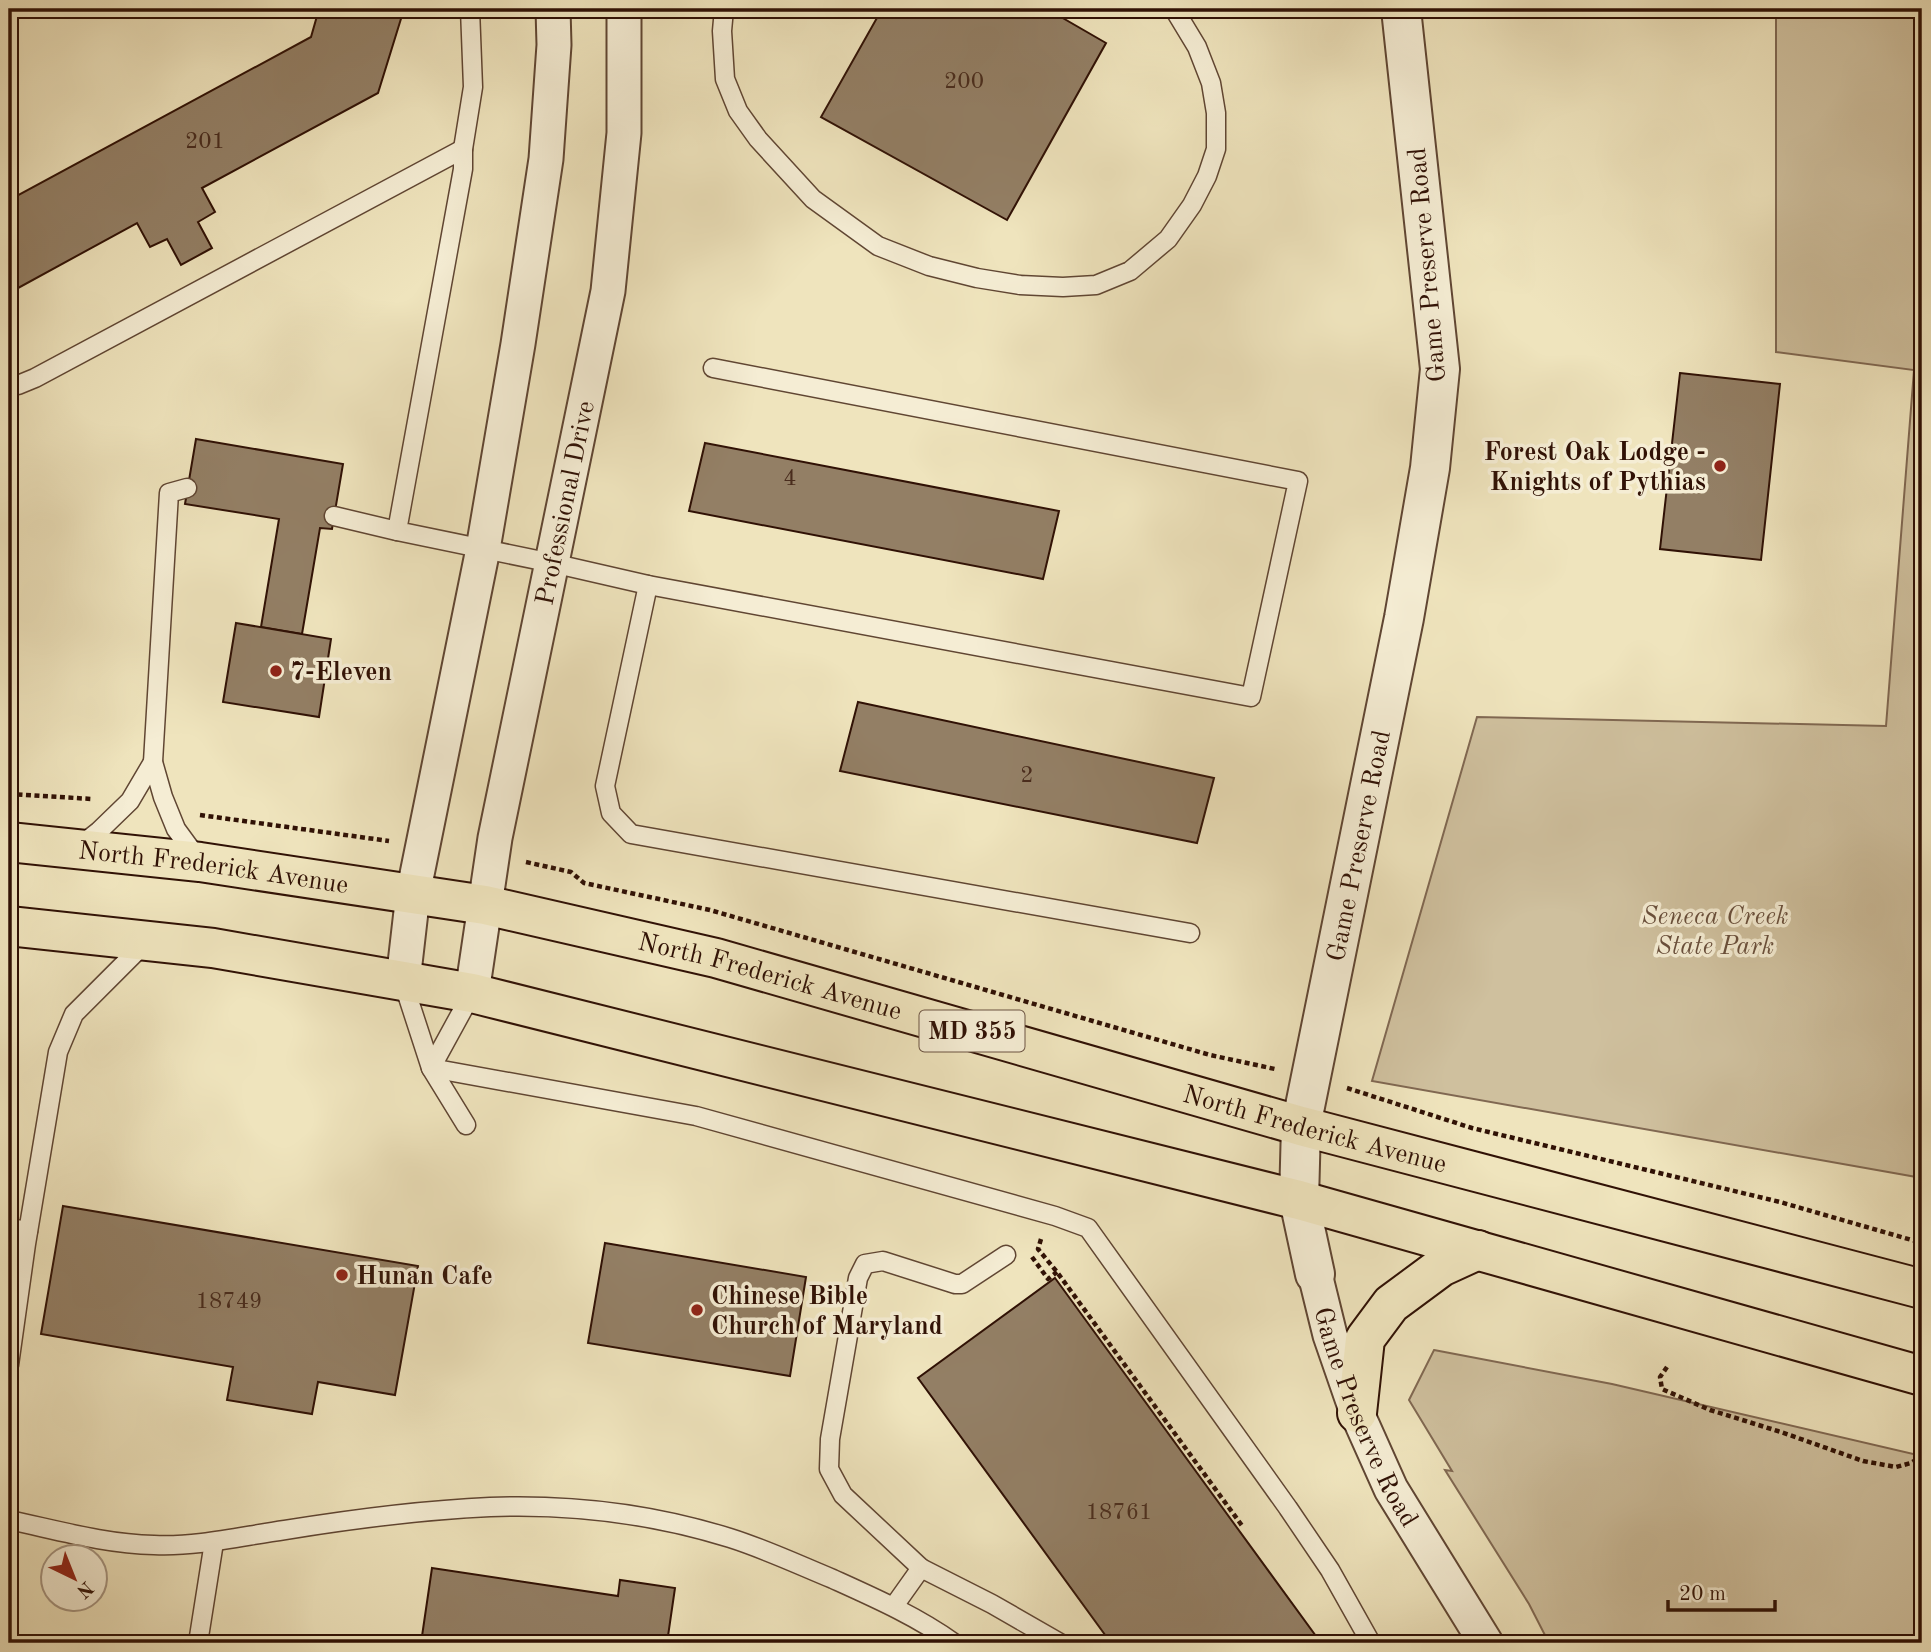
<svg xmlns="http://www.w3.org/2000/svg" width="1931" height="1652" viewBox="0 0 1931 1652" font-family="'Old Standard TT',serif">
	<rect width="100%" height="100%" fill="#efe4bd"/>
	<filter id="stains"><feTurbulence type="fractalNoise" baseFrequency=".00286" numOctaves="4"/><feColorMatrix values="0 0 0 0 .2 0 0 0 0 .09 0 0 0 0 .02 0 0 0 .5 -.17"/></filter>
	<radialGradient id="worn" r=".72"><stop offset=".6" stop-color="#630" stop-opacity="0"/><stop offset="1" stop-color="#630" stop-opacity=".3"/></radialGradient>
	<g fill="#cfc09e" stroke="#806852" stroke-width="2">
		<polygon points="1772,9 1922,9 1922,1178 1372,1081 1477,717 1886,726 1914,370 1776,352 1776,10"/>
		<polygon points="1434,1350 1612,1384 1922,1456 1922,1643 1549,1643 1529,1604 1445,1470 1452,1471 1409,1400"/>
	</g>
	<g fill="#937f65" stroke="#301105" stroke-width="2">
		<polygon points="319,9 404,9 378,93 202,188 215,212 198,222 212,248 181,265 167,239 150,247 137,223 9,293 9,200 311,37"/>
		<polygon points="882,9 1047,9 1106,43 1007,220 821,117"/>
		<polygon points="1680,373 1780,384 1761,560 1660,549"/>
		<polygon points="196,439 343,464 332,529 320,528 302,634 261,627 279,519 185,504"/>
		<polygon points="705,443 1059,511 1043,579 689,511"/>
		<polygon points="236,623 331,639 319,717 223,702"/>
		<polygon points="858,702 1214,778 1197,843 840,771"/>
		<polygon points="63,1206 418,1266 395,1395 318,1382 312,1414 227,1400 233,1367 41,1334"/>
		<polygon points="605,1243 806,1277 790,1376 588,1343"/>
		<polygon points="1055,1278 1321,1643 1111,1643 918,1378"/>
		<polygon points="432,1568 618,1596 620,1580 675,1588 667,1643 421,1643"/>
	</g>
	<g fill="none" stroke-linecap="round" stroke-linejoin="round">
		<defs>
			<g id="service">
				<polyline points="470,9 473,87 463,149 463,169 397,531 552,563 648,585 1251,697 1298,481 713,368"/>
				<polyline points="724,9 722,31 725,79 738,111 758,139 813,199 878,246 929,266 977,278 1020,285 1063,287 1096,285 1130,271 1168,239 1192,205 1207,176 1216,149 1216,113 1211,83 1197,47 1174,9"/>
				<polyline points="9,384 18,385 35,378 463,149"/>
				<polyline points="187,488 169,493 153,762 163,797 176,829 198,859"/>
				<polyline points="334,516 397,531"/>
				<polyline points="648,585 605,786 611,813 631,834 1190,933"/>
				<polyline points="80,846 99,831 130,801 153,762"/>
				<polyline points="403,982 431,1068 466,1125"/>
				<polyline points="472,993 431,1068 696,1116 1055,1216 1088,1228 1288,1508 1330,1570 1371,1643"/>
				<polyline points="9,1228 28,1231"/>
				<polyline points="9,1365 26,1244 58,1052 74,1014 145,943"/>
				<path d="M9,1520C57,1530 105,1544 154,1545C198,1547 242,1536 285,1530C353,1519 422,1510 490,1507C571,1504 653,1514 730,1538C765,1549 799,1565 833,1579C875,1598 916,1616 954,1643"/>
				<polyline points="921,1568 843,1495 829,1469 830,1439 858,1278 865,1264 883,1261 955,1284 962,1284 1006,1255"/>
				<polyline points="894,1606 921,1568 992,1604 1060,1643"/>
				<polyline points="198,1643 214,1542"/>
			</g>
			<g id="minor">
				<polyline points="403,981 413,894 483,549 518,344 546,159 554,45 553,9"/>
				<path id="s1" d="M472,993L495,838L608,291L624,133V9"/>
				<path id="s2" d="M1315,1274L1330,1335L1357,1413L1391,1489L1486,1643"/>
			</g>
			<g id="tertiary">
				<path id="s3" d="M1315,1274L1299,1200L1301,1126L1404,618L1430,468L1440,369L1401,9"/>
			</g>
			<g id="primary">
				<path id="s4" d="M9,842L200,862L485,905L716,958L1301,1126L1922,1289"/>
				<polyline points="9,926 213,948 472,993 1299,1200 1922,1376"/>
				<polyline points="1357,1413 1365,1339 1391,1304 1441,1267 1478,1250"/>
			</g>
		</defs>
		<use href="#service" stroke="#604633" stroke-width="21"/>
		<use href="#minor" stroke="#604633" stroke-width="37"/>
		<use href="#tertiary" stroke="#604633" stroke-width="42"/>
		<use href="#primary" stroke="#301105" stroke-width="42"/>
		<g stroke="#301105" stroke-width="4.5" stroke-dasharray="5 3.5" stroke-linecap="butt">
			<polyline points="9,794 92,799"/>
			<polyline points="200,815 389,841"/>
			<polyline points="526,862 571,872 584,883 710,910 1210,1055 1275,1069"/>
			<polyline points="1347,1088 1472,1128 1780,1202 1922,1243"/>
			<polyline points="1041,1239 1038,1249 1057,1272 1243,1527"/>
			<polyline points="1032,1257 1048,1279 1057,1272"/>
			<polyline points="1667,1367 1660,1377 1662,1389 1710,1410 1781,1432 1863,1461 1896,1467 1911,1463 1922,1456"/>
		</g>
		<use href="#service" stroke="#f5edd4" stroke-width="18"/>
		<use href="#minor" stroke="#f5edd4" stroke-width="33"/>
		<use href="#tertiary" stroke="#f5edd4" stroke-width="38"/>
		<use href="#primary" stroke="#efe4bd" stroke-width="38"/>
	</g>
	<g fill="#8f2418" stroke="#f5edd4" stroke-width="2.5">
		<circle cx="1720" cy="466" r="7"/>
		<circle cx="276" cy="671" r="7"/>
		<circle cx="342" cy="1275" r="7"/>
		<circle cx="697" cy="1310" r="7"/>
	</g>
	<g text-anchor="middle" stroke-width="7" stroke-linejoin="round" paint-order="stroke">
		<g font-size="23" fill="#492c1d">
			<text x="964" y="88">200</text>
			<text x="205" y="148">201</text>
			<text x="790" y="485">4</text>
			<text x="1027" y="782">2</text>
			<text x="229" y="1308">18749</text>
			<text x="1119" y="1519">18761</text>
		</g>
		<rect fill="#f5edd4" stroke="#6b5343" stroke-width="2" x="919.5" y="1010.5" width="105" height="41" rx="5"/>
		<g font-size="24" font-weight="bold" fill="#301105">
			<text x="972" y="1039">MD 355</text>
		</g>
		<g font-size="26" fill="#301105" stroke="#f5edd4">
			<text transform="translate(1426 265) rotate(-95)" y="9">Game Preserve Road</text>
			<text dy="9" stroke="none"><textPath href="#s1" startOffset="499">Professional Drive</textPath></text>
			<text dy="9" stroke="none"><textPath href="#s3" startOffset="436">Game Preserve Road</textPath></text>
			<text dy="9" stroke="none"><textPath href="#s4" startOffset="206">North Frederick Avenue</textPath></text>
			<text dy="9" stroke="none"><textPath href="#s4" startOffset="774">North Frederick Avenue</textPath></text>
			<text dy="9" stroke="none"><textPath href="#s4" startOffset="1340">North Frederick Avenue</textPath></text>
			<text dy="9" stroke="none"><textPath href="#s2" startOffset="152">Game Preserve Road</textPath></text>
		</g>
		<g font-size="26" font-weight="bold" fill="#301105" stroke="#f5edd4" text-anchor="start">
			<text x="1706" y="460" text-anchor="end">Forest Oak Lodge -<tspan x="1706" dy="30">Knights of Pythias</tspan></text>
			<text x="290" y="680">7-Eleven</text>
			<text x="356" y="1284">Hunan Cafe</text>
			<text x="711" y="1304">Chinese Bible<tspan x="711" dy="30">Church of Maryland</tspan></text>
		</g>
		<g font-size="26" font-style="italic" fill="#684e3b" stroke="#f5edd4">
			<text x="1715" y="924">Seneca Creek<tspan x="1715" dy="30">State Park</tspan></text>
		</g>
	</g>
	<rect width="1931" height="1652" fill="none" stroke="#efe4bd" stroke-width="35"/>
	<rect x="10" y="10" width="1910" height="1631" fill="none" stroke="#301105" stroke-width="3.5"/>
	<rect x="18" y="18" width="1896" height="1617" fill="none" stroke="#301105" stroke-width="2"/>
	<g transform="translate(74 1578) rotate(137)"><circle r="33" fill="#f5edd4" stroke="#a69581" stroke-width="2"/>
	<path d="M0-5L12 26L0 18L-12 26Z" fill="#8f2418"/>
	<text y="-10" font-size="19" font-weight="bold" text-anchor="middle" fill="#301105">N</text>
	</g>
	<path d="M1668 1600v10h107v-10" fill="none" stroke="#301105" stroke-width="3.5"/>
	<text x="1679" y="1600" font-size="21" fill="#301105" stroke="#f5edd4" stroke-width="5" paint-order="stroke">20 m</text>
	<rect width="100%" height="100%" filter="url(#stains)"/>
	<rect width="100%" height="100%" fill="url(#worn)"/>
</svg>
